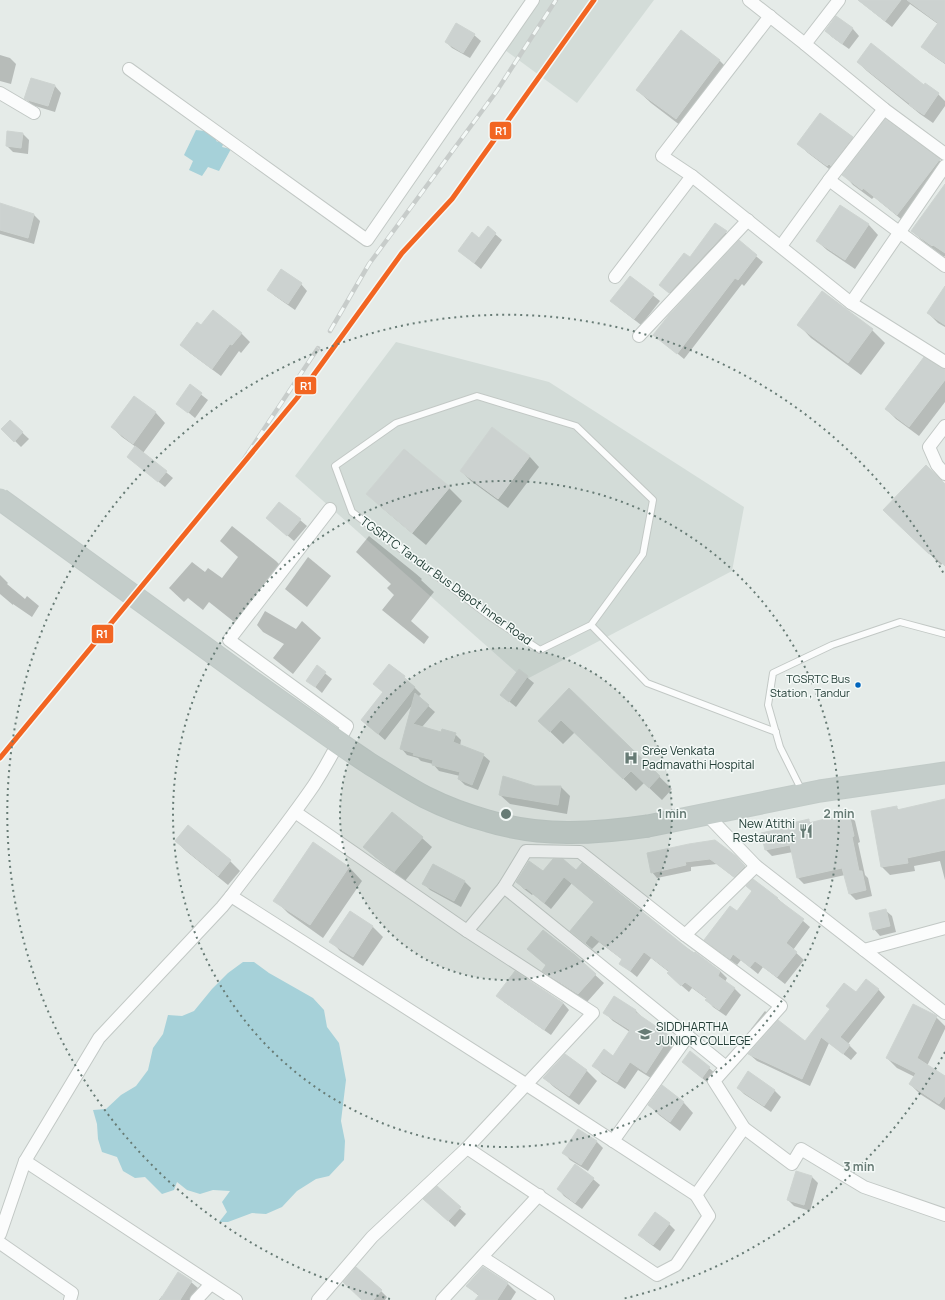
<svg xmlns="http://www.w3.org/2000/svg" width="945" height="1300" viewBox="0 0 945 1300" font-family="Manrope,sans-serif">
	<rect width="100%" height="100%" fill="#e5ebe8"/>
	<g fill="#d3dcd8">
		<polygon points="539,0 654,0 577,103 505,50"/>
		<polygon points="396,342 549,382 744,507 732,571 525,680 295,476"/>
	</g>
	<g fill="#a6d1d9">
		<polygon points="196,130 221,133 216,141 219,142 224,136 227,136 222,147 231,149 219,171 208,167 202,176 189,170 193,161 184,155"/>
		<polygon points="243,962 254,962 269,973 313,998 324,1010 327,1027 339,1043 346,1080 341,1121 345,1141 344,1160 329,1176 316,1179 297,1191 282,1207 266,1214 252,1213 228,1222 219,1222 227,1212 222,1202 230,1191 213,1190 200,1194 187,1190 177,1182 174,1190 162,1194 145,1177 135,1178 123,1171 117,1157 102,1152 98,1139 97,1124 93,1110 106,1109 121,1095 136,1086 148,1070 153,1048 163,1034 168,1015 182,1016 194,1011 212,989 228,973"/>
	</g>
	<g fill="#0003">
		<polygon points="858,0 940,0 945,4 945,64 929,53 922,46 938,24 910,4 892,27"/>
		<polygon points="836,17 853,29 859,36 849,49 832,37 826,31"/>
		<polygon points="681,32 720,61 733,74 689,132 651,103 637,90"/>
		<polygon points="474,35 481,41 470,58 452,48 446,42"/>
		<polygon points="0,55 10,58 16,64 11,84 0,81"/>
		<polygon points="858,62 924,86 925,85 938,94 945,101 945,106 933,123 920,114 867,71"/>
		<polygon points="55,86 61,93 55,112 32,105 25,98"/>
		<polygon points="23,134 29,140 28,154 13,152 7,146"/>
		<polygon points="852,138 862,148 841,175 839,173 837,175 808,153 798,143"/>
		<polygon points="939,160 945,166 907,224 874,197 872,199 853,185 844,175"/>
		<polygon points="945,186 945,256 944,257 924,242 912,231"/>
		<polygon points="0,204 34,215 40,221 34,244 0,234"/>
		<polygon points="840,206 869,225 878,235 855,269 827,250 817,241"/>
		<polygon points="715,224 733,238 676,298 667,291"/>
		<polygon points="488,228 502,240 481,269 459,251 479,239"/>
		<polygon points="739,242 763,262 744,286 742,284 684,359 655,335"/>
		<polygon points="630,277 660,301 641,325 618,307"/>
		<polygon points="301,284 307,291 295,310 275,296 268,290"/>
		<polygon points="945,288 945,327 938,323 928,313"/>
		<polygon points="823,292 872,330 885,343 861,375 811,338 798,324"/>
		<polygon points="202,326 241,333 250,342 241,353 239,351 221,376 190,353 181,345"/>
		<polygon points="945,370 945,402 919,436 896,419 886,409"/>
		<polygon points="190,386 208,400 195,418 177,403"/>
		<polygon points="134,397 156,413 165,423 143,453 173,478 165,487 128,457 136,447 122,437 112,427"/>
		<polygon points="10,421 29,439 21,447 3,429"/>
		<polygon points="492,429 530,457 539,467 508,508 471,481 461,471"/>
		<polygon points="405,450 449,488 462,501 426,545 381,507 368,494"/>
		<polygon points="945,485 945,565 943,563 941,565 896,521"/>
		<polygon points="267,518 300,520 307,526 294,541"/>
		<polygon points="232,526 276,561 282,567 238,625 209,602 203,610 188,598 184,602 169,588 192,562 205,572 208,568 222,578 238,557 220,541"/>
		<polygon points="369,536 415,573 422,579 421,580 434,592 411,621 429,637 424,644 382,610 394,595 387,588 391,584 356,552"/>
		<polygon points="308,557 331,576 307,607 285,589"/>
		<polygon points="0,575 8,583 7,584 25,599 27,596 39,606 32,617 13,604 13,605 0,594"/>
		<polygon points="265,611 296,629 302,621 321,638 293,674 273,658 284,644 263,632 257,625"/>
		<polygon points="317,667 332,679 322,693 307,680"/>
		<polygon points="519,671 534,683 516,707 501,695"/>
		<polygon points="404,677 421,694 418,697 435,712 422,727 442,733 455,734 461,740 460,746 483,755 490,761 478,790 465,785 459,779 460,776 439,771 433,764 421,761 418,758 407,755 401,748 413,704 385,740 362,720 384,693 374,684"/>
		<polygon points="569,689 672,789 662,800 644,783 636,791 575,732 563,744 539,721"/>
		<polygon points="535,787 561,787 570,796 567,814 510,804 500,795"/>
		<polygon points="945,800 945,880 940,861 914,866 915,871 890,875 882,867 872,812 896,807 899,810"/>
		<polygon points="848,814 855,821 860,842 858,843 865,875 868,878 872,896 856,900 850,894 845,875 804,884 798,878 793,852 772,856 766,850 790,828 808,820 811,823"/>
		<polygon points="188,826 230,861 240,871 228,885 186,851 176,841"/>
		<polygon points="422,838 432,847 405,881 374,856 365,847"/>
		<polygon points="313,844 349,867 362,881 323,938 288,913 275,900"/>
		<polygon points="648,854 735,857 751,872 740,882 717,864 691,867 691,871 657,878 652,872"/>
		<polygon points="433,865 465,882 471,888 461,907 430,890 423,883"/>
		<polygon points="576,871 720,971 727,978 725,982 734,988 741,995 726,1016 713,1007 707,1000 707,999 692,988 689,992 675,980 669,972 651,958 637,977 620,963 623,960 599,942 592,949 571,931 594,902 572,883 551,909 533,894 532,895 524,889 517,882 543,872"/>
		<polygon points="753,880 778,899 810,927 793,950 804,960 785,984 763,967 758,974 741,960 737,965 713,947 705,940 738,912 753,892 747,886"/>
		<polygon points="885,910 892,916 896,932 880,936 874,929"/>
		<polygon points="350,912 373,927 383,937 363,966 340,951 331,941"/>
		<polygon points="528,949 583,964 604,983 587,1002 552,979 544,971 547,966"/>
		<polygon points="878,989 885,997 848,1044 857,1053 851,1060 829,1043 810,1086 757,1061 749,1054 805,1042 856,994"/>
		<polygon points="498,996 563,1003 569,1010 551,1035 504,1002"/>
		<polygon points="615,997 636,1011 644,1019 669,1036 677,1045 654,1080 638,1070 625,1089 602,1074 594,1066 614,1057 630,1032 613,1021 605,1013"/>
		<polygon points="765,1011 772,1018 757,1035 751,1029"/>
		<polygon points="936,1017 945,1026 945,1029 927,1066 945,1077 945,1110 920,1094 910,1084 915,1077 897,1068 887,1058"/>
		<polygon points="565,1055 587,1071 597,1081 579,1105 554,1087 544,1078"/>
		<polygon points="683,1062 709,1068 716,1074 708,1083"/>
		<polygon points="662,1087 684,1103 693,1113 680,1131 659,1115 649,1105"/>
		<polygon points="738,1088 774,1090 781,1097 771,1112 744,1094"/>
		<polygon points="579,1130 597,1142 603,1148 588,1171 570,1160 564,1153"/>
		<polygon points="812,1177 818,1183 810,1211 794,1206 788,1200"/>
		<polygon points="593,1179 600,1185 582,1209 564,1196 558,1189"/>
		<polygon points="437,1188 466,1214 455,1227 431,1205"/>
		<polygon points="669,1224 675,1230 660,1251 646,1241 640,1235"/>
		<polygon points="483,1268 508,1284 516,1292 511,1300 476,1300 479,1296 467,1286"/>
		<polygon points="191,1282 198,1288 190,1300 159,1300 162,1296 163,1297"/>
		<polygon points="381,1291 387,1297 385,1300 363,1300"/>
	</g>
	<g fill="#ccd2d0" stroke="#ced4d1">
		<polygon points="858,0 901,0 885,21"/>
		<polygon points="907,0 945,0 945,63 921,47 938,23"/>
		<polygon points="836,16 853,28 842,44 825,31"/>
		<polygon points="456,23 475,34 463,53 445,42"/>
		<polygon points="681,30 720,60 676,119 636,90"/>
		<polygon points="871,43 924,85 925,83 939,93 924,115 909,105 910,104 857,62"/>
		<polygon points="31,78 55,85 48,106 24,99"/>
		<polygon points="820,113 853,137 831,166 829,164 827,166 797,144"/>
		<polygon points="885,119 940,159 897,215 863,188 862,190 842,175"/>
		<polygon points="7,131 23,133 21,148 6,146"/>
		<polygon points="945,184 945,253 933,245 932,246 911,231"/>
		<polygon points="0,203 34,214 28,238 0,230"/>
		<polygon points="840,205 869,224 845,260 816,241"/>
		<polygon points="715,223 727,231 669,293 659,285 684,253 690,257"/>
		<polygon points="488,226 496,233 474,263 458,251 472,232 479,238"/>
		<polygon points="739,240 757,255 738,280 735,278 677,354 653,335 669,315"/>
		<polygon points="281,269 302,283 288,304 267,290"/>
		<polygon points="630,276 654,294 634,319 610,301"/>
		<polygon points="945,286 945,325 927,313"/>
		<polygon points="822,291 873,329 848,363 797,325"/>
		<polygon points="213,310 242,333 232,345 230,344 212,369 180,345 197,322 201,325"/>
		<polygon points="924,357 941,368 945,369 945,380 909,427 885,409"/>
		<polygon points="190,384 202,393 188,413 176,404"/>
		<polygon points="134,396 156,412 133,444 111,427"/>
		<polygon points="10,420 23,432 14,442 1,429"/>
		<polygon points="492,427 530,456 498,499 460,471"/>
		<polygon points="135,446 167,471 158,482 127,457"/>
		<polygon points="404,449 450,487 412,533 366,494"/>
		<polygon points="926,465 945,484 945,566 931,553 929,554 883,510"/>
		<polygon points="279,502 301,519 287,536 266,518"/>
		<polygon points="389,664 405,676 404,678 415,687 378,734 361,720 383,692 373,684"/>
		<polygon points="317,665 326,672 315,687 306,681"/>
		<polygon points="519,669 528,676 509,702 500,695"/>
		<polygon points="569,688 660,776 649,788 631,771 623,779 561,720 550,732 538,721"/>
		<polygon points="415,693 429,705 413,724 441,732 442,729 456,733 453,742 484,754 472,785 458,779 460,772 432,765 433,760 413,755 414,753 400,749"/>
		<polygon points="503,776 535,786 561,786 558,805 499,795"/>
		<polygon points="945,799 945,850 907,858 908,863 881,867 871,811 897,806 897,810"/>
		<polygon points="392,812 423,837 394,872 363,847"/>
		<polygon points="849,813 854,836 852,837 859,871 862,871 866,890 849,894 842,868 797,878 790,845 765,850 761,833 789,827 788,824 809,819 809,823"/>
		<polygon points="188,825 231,860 218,876 175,841"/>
		<polygon points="715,840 736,856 745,866 734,877 710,859 685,862 686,865 651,873 647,853 689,844"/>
		<polygon points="313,842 349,867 310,925 273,901"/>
		<polygon points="553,859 563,859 576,870 582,863 687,948 694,953 695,952 720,971 718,976 735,988 719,1010 705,1000 707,998 685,982 681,986 667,973 669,971 644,952 630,971 619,964 622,959 591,935 585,943 570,931 594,902 564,877 544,903 526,888 525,889 516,882 529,861 543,871"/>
		<polygon points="433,864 465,881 454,901 422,884"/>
		<polygon points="753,879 778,898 777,899 804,919 786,943 797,952 777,977 755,961 750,967 733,954 730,959 704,940 730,906 737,911 752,891 746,886"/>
		<polygon points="886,909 890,926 873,930 869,913"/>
		<polygon points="350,911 373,926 353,957 329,942"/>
		<polygon points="543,930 575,955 596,974 578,994 542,971 546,965 527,949"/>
		<polygon points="515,971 563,1003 544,1030 496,996"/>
		<polygon points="866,979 879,989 840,1037 850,1045 843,1054 821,1037 802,1079 748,1054 778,1020 805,1041 830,1009 826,1006 844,983 856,992"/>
		<polygon points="614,996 636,1010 635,1012 670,1036 646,1073 630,1062 617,1082 592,1066 604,1049 613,1056 630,1030 603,1013"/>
		<polygon points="913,1004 937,1016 917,1058 945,1076 945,1096 939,1104 909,1084 916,1073 886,1058"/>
		<polygon points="690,1051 710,1067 702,1078 682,1062"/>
		<polygon points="565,1054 587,1070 569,1096 543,1078"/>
		<polygon points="748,1071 775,1090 764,1106 737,1088"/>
		<polygon points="662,1085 684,1102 670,1122 648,1105"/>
		<polygon points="578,1129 597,1141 581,1165 562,1153"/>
		<polygon points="575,1164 594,1178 575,1203 557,1189"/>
		<polygon points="796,1171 812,1176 804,1205 787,1200"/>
		<polygon points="437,1186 461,1207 448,1221 423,1199"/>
		<polygon points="655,1212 670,1223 653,1245 638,1235"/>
		<polygon points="356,1267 382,1290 373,1300 362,1300 343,1282"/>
		<polygon points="483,1267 508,1283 497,1300 475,1300 479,1295 466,1286"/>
		<polygon points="178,1272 192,1281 180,1300 160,1300"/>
	</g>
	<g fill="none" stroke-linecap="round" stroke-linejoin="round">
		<defs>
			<g id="service">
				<polyline points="591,625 540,650 492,618 352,512 335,466 396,423 477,396 576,426 653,500 643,554 591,625 647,683 776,732"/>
				<polyline points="802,791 780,747 768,705 773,673 832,645 900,622 945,634"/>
			</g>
			<g id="minor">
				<polyline points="749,0 805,44"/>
				<polyline points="839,0 805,44 884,109 945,154"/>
				<polyline points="770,16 662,156 692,176 851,303 945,362"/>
				<polyline points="129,69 367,240 533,0"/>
				<polyline points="0,93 34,113"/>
				<polyline points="884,109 829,180 945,266"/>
				<polyline points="781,246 829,180"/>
				<polyline points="615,277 692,176"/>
				<polyline points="851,303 945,166"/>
				<polyline points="639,336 748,220"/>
				<polyline points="945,426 929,447 937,465 945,474"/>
				<polyline points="295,812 467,931"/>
				<polyline points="707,815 756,866 945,1013"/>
				<polyline points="756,866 685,935 781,1006 714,1081 744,1128 792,1164 801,1149 864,1187 945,1215"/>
				<polyline points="231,896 527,1085 696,1195 744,1128"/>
				<polyline points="685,935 580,852 526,851 504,887 726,1067"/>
				<polyline points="864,950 945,928"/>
				<polyline points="613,1141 688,1036"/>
				<polyline points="467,1148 657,1275 676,1265 709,1216 696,1195"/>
				<polyline points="25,1161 236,1300"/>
				<path d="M0,1234L25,1161L99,1038L222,907L231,896C259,859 288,823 314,785C326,766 337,746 347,726L229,640L330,509"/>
				<polyline points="0,1243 72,1293 70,1300"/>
				<polyline points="482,1257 548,1300"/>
				<polyline points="196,1300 211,1284"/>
				<polyline points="318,1300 372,1237 467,1148 593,1013 467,931 504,887"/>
				<polyline points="442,1300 539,1195"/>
			</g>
			<polyline id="trunk" points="648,826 820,791 945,773"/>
		</defs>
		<use href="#service" stroke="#c2c8c5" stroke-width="8"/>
		<use href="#minor" stroke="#c2c8c5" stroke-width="14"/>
		<use href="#trunk" stroke="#c1cac7" stroke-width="23"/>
		<use href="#service" stroke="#fbfcfc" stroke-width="6"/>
		<use href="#minor" stroke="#fbfcfc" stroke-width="12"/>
		<use href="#trunk" stroke="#c4cdca" stroke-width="21"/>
		<defs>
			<g id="rail">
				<polyline points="330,331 369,264 496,92 556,0"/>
				<polyline points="228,483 318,348"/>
			</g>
		</defs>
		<use href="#rail" stroke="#c7ccca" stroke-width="4.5"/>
		<use href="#rail" stroke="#f4f9f7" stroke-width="3" stroke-dasharray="9" stroke-linecap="butt"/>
		<defs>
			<path id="trunk-bridge" d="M0,499C83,559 167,620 250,680C290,708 329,737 370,764C388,775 406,787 425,797C445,807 466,815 488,821C540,837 594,834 648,826"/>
		</defs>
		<use href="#trunk-bridge" stroke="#c1cac7" stroke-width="23" stroke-linecap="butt"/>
		<use href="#trunk-bridge" stroke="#c4cdca" stroke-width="21"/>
		<defs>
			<polyline id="rail-1" points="0,758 297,398 402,253 452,199 594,0"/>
		</defs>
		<use href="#rail-1" stroke="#f4f9f7" stroke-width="8"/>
		<use href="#rail-1" stroke="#f26522" stroke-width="5"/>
	</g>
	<circle cx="506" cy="814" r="166" fill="#677b75" fill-opacity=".12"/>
	<g fill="none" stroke="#677b75" stroke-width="2" stroke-dasharray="2 4">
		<circle cx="506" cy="814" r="166"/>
		<circle cx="506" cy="814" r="333"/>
		<path d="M945 1052A499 499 0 0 1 622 1299M390 1299A499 499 0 1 1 945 576"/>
	</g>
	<defs>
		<symbol id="hospital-bare" viewBox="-9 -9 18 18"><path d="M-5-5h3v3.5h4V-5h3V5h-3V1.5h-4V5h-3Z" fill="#677b75" stroke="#f4f9f7" stroke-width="2.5" paint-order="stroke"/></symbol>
		<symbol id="restaurant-bare" viewBox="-9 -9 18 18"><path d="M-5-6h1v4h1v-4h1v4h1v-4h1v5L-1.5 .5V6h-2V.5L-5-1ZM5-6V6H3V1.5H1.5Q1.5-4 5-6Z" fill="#677b75" stroke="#f4f9f7" stroke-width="2.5" paint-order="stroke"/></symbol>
		<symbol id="university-bare" viewBox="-9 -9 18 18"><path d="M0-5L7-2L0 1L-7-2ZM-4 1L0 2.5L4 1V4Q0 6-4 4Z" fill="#677b75" stroke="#f4f9f7" stroke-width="2.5" paint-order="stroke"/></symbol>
	</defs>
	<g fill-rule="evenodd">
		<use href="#hospital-bare" x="621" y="748" width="20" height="20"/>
		<use href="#restaurant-bare" x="796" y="821" width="20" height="20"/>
		<use href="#university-bare" x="635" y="1024" width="20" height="20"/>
	</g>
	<circle fill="#0065bd" stroke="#f4f9f7" stroke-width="1.5" cx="858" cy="685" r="3.5"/>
	<g text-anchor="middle" stroke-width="3" stroke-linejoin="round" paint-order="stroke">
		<g font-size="11" fill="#233e37" stroke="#f4f9f7" text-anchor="end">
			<text x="850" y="683">TGSRTC Bus<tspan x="850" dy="14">Station , Tandur</tspan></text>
		</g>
		<g font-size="12" fill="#233e37" stroke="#f4f9f7">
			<text transform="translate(446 581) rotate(36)" y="4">TGSRTC Tandur Bus Depot Inner Road</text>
		</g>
		<g font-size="12" fill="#233e37" stroke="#f4f9f7" text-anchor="start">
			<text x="642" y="755">Sree Venkata<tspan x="642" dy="14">Padmavathi Hospital</tspan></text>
			<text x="795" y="828" text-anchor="end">New Atithi<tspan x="795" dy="14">Restaurant</tspan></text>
			<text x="656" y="1031">SIDDHARTHA<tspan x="656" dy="14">JUNIOR COLLEGE</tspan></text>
		</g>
	</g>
	<circle cx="506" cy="814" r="6" fill="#677b75" stroke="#f4f9f7" stroke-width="2"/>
	<g font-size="12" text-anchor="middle" font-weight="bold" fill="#677b75" stroke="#f4f9f7" stroke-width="3" stroke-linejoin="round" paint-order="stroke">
		<text x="672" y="818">1 min</text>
		<text x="839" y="818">2 min</text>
		<text x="859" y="1171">3 min</text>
	</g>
	<g stroke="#f4f9f7" stroke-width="1.5">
		<rect x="489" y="121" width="23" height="19" rx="4" fill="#f26522"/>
		<rect x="294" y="376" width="23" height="19" rx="4" fill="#f26522"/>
		<rect x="91" y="624" width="23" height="20" rx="4" fill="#f26522"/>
	</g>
	<g font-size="11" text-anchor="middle" font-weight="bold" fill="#fff">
		<text x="501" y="135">R1</text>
		<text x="306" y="390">R1</text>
		<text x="102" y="638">R1</text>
	</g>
</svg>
